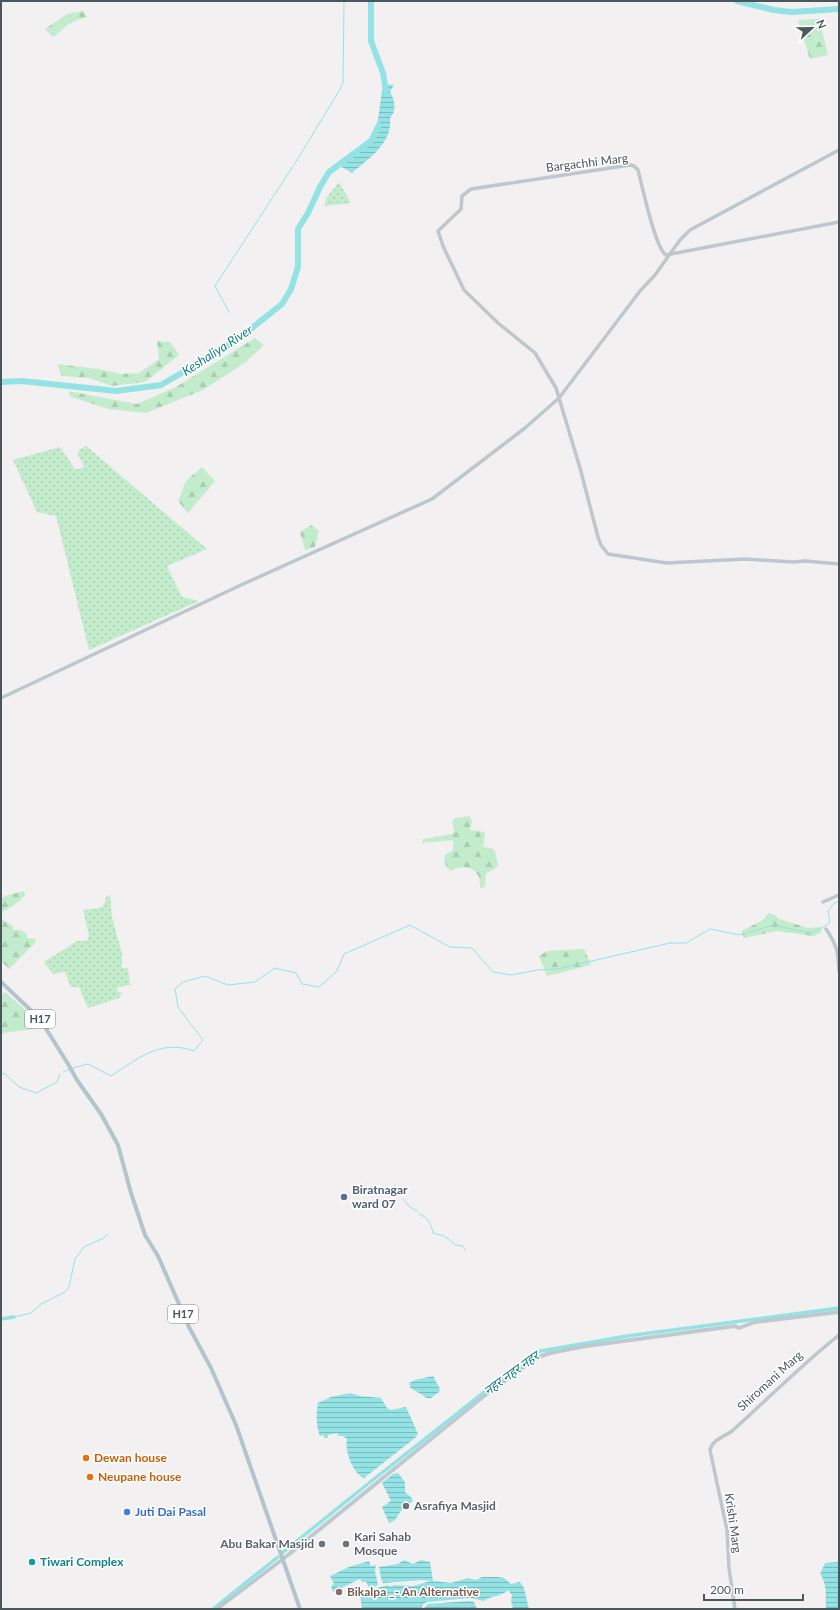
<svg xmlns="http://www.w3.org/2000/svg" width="840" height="1610" viewBox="0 0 840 1610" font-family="Lato,'Noto Sans Devanagari',sans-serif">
	<defs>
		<pattern id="grass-dots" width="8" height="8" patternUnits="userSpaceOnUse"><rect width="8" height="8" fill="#c3eccc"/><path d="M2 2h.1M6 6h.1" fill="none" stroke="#a9ccb2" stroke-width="1.8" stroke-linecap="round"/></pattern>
		<pattern id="forest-firs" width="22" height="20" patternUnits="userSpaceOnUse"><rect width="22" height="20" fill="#c3eccc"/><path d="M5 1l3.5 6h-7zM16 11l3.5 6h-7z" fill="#a9ccb2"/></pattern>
		<pattern id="water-rules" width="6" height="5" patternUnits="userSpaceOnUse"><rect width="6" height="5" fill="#93e3e5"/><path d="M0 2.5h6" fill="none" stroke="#7abbbd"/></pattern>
	</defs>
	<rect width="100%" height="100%" fill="#f2f0f1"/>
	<g fill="url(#grass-dots)">
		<polygon points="339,182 351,203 324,206 327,197"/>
		<polygon points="86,446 207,549 167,566 182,597 199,601 89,650 56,516 37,512 13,460 60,447 75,469 80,469 84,466 78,455 79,450"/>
		<path d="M110,895L112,917L122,954V968H128L130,985L118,987L117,991L122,993L119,998L88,1008L79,987H71L65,972L53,974L44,962L77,941H87L89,936L83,910C95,908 105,911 106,897Z"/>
	</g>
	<g fill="url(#forest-firs)">
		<polygon points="83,11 87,17 70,23 53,37 45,29 67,14"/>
		<polygon points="819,19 828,55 810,59 798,20"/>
		<polygon points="255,338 264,345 246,362 203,390 146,413 109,409 71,397 68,391 137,404 176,387"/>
		<polygon points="157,341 170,342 179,355 145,382 112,386 89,378 62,376 57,364 98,369 120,374 139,373 159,359"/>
		<polygon points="202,467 215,481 188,513 178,501 186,481"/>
		<polygon points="311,525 319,531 315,547 305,550 300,532"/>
		<path d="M469,816L472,821L470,830L484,832L485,834L483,847L491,848L495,851L498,865L495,869L486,873L485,887L480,888C480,884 480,879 478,875C472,866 460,865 451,871C447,868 443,862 445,856C446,853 451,852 453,850V840L423,843V839L452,834L454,832L452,821L455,818Z"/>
		<path d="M24,891L25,895C18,903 11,908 1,912V898L8,895Z"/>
		<polygon points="769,913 775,915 779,919 808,928 820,927 822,932 813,936 777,931 744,938 742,931 763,920"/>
		<polygon points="1,919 13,926 13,930 21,930 27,934 27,938 36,939 35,943 9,969 1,961"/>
		<polygon points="582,949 584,949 591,965 547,976 539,956 547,951"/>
		<polygon points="5,992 38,1021 34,1029 3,1033 1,1036 1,995"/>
	</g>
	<g fill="url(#water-rules)">
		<path d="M383,84L394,85L390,92C395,100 397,111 390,118C393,143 368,159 352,173L340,166L371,140L376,133Z"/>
		<path d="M433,1376L440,1389L439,1392L431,1398H426C420,1392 415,1392 410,1387L409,1383L415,1380Z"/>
		<path d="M350,1393L360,1396L381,1398L387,1408L391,1410L406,1407L418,1434L415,1438L364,1478C353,1474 344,1449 347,1439C344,1436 342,1435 338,1436L337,1433L328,1435V1437L325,1438L323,1435L320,1436C316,1425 316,1415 318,1403L331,1397Z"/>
		<polygon points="398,1473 405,1482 405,1492 411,1497 413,1501 404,1506 395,1520 389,1523 382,1507 391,1501 382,1483 393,1474"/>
		<path d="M404,1560L413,1564L421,1560L430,1562L433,1581L451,1583L468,1578L476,1580L482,1577H497L504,1578L511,1584L520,1582L524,1588L529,1609H513L511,1601L512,1595L508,1590C501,1597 492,1595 484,1601L470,1598L427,1602L423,1604L422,1609H385L384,1603L385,1609H362L360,1595L370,1590L388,1585L390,1587L394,1585L413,1586L431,1581L423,1580L383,1583L381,1578L379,1567L398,1564Z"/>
		<polygon points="369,1561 371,1566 376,1565 375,1571 378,1585 370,1589 366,1582 362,1582 360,1579 333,1592 331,1586 334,1584 330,1576 349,1567"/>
		<path d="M839,1562V1609H826C825,1598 828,1584 820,1574L825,1563Z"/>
		<polygon points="469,1601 474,1602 477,1609 423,1609 428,1604"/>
	</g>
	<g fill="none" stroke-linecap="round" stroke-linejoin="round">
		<g stroke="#93e3e5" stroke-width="1">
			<polyline points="229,312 215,286 297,160 339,91 343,83 344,1"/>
			<path d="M73,1068L88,1064L111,1076C139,1058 160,1039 194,1051L203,1040L178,1007L175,989L183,982L205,976L228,985L255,982L275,968L296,973L302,984L319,987L337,971L344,954L410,925L450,947L472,948L493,972L511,975L538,970L557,969L670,943H686L710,929L740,935L773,925L810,933L824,927L830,922L828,911L834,903L839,901"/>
			<polyline points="63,1072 70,1069"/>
			<polyline points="1,1073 5,1074 19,1087 36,1093 57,1082 60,1074"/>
			<polyline points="394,1185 400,1195"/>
			<polyline points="403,1199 410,1207 417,1211"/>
			<path d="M419,1214C428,1217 431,1224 433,1233L444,1236L456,1245L463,1246L465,1250"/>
			<polyline points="14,1317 31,1313 41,1304 65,1292 69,1287 75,1259 84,1247 104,1238 107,1234"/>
		</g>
		<g stroke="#93e3e5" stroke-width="3.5">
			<polyline points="1,1319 14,1317"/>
			<polyline points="282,1553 369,1483 535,1352 627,1336 839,1308"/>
			<polyline points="213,1609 278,1557"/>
		</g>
		<g stroke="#93e3e5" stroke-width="6">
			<polyline points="371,1 371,41 383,73 386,91"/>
			<polyline points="737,1 774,10 791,12 839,9"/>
			<polyline points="1,382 22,381 116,391 161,385 237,340 282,304 291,289 298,267 298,229 308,213 320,187 329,172 371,141 379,125"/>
		</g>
		<g stroke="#bdc7cc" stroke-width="3.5">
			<path d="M839,222L666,255C655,248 642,185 638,170L634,166L630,165L471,189L462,196L461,209L438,231L443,246L464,290L498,323L535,353L556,388L580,468L598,537L601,545L608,554L667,563L745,559L793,562L805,561L839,564"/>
			<polyline points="1,698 241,585 432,499 525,428 559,398 640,291 655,275 680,240 690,230 839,150"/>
			<polyline points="823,902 839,895"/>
			<path d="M826,929C837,945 838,952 839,971"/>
			<polyline points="217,1609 283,1559"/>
			<path d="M735,1609L729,1568L727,1530L710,1450C713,1439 724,1437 732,1431C768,1399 801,1365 839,1335"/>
		</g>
		<polyline stroke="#becad0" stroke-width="4" points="283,1559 484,1396 536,1358 550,1353 586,1346 735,1326 739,1328 755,1322 839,1312"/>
		<polyline stroke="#b2c4cc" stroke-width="4" points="1,982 40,1019 68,1064 77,1080 101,1114 118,1145 131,1193 145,1235 158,1256 189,1327 211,1368 236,1425 300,1609"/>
	</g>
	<circle fill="#5c6f8a" stroke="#fff" stroke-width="1.5" cx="344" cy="1197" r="4"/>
	<g fill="#e8710a" stroke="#fff" stroke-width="1.5">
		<circle cx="86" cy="1458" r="4"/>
		<circle cx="90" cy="1477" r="4"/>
	</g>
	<g fill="#6b7280" stroke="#fff" stroke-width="1.5">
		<circle cx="406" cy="1506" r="4"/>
		<circle cx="322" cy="1544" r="4"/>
		<circle cx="346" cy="1544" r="4"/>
	</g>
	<circle fill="#3f7fe0" stroke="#fff" stroke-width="1.5" cx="127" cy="1512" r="4"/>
	<circle fill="#0f9aa8" stroke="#fff" stroke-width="1.5" cx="32" cy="1562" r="4"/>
	<circle fill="#8d6e63" stroke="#fff" stroke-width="1.5" cx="339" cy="1592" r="4"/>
	<g text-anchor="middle" stroke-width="3" stroke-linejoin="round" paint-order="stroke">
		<g fill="#fff" stroke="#80898d" stroke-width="1">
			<rect x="25" y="1010" width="30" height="18" rx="3"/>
			<rect x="168" y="1305" width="30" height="18" rx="3"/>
		</g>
		<g font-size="11" font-weight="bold" fill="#4a575c">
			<text x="40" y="1023">H17</text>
			<text x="183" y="1318">H17</text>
		</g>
		<g font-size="12" fill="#4a575c" stroke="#fff">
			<text transform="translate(587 163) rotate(-7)" y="4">Bargachhi Marg</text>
			<text transform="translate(770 1381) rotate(-42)" y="4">Shiromani Marg</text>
			<text transform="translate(733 1523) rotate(82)" y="4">Krishi Marg</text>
		</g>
		<g font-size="12" font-weight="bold" fill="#4e5e75" stroke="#fff" text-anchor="start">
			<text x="352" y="1194">Biratnagar<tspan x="352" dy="14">ward 07</tspan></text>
		</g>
		<g font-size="12" font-weight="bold" fill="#c56008" stroke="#fff" text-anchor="start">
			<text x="94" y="1462">Dewan house</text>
			<text x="98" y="1481">Neupane house</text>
		</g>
		<g font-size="12" font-weight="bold" fill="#5b616d" stroke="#fff" text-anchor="start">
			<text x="414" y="1510">Asrafiya Masjid</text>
			<text x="354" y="1541">Kari Sahab<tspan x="354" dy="14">Mosque</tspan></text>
			<text x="314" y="1548" text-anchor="end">Abu Bakar Masjid</text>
		</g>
		<g font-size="12" font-weight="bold" fill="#366cbe" stroke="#fff" text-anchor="start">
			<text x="135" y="1516">Juti Dai Pasal</text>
		</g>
		<g font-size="12" font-weight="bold" fill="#0d838f" stroke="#fff" text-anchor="start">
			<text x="40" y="1566">Tiwari Complex</text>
		</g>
		<g font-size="12" font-weight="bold" fill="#785e54" stroke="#fff" text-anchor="start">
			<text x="347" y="1596">Bikalpa _- An Alternative</text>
		</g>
		<g font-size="13" font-style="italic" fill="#178084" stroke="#fff">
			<text transform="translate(217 350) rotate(-33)" y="5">Keshaliya River</text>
			<text transform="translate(511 1373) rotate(-36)" y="5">नहर नहर नहर</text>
		</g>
	</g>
	<rect width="840" height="1610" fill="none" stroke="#4a575c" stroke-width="4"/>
	<g transform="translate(812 28) rotate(68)" stroke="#ffffff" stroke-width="3" paint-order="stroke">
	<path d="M0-3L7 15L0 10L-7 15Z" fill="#4a575c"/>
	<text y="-6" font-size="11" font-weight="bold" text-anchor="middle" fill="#4a575c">N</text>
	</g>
	<path d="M704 1594v6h99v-6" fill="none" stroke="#4a575c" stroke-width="2"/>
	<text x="710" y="1594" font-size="12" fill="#4a575c" stroke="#ffffff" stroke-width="3" paint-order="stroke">200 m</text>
</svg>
